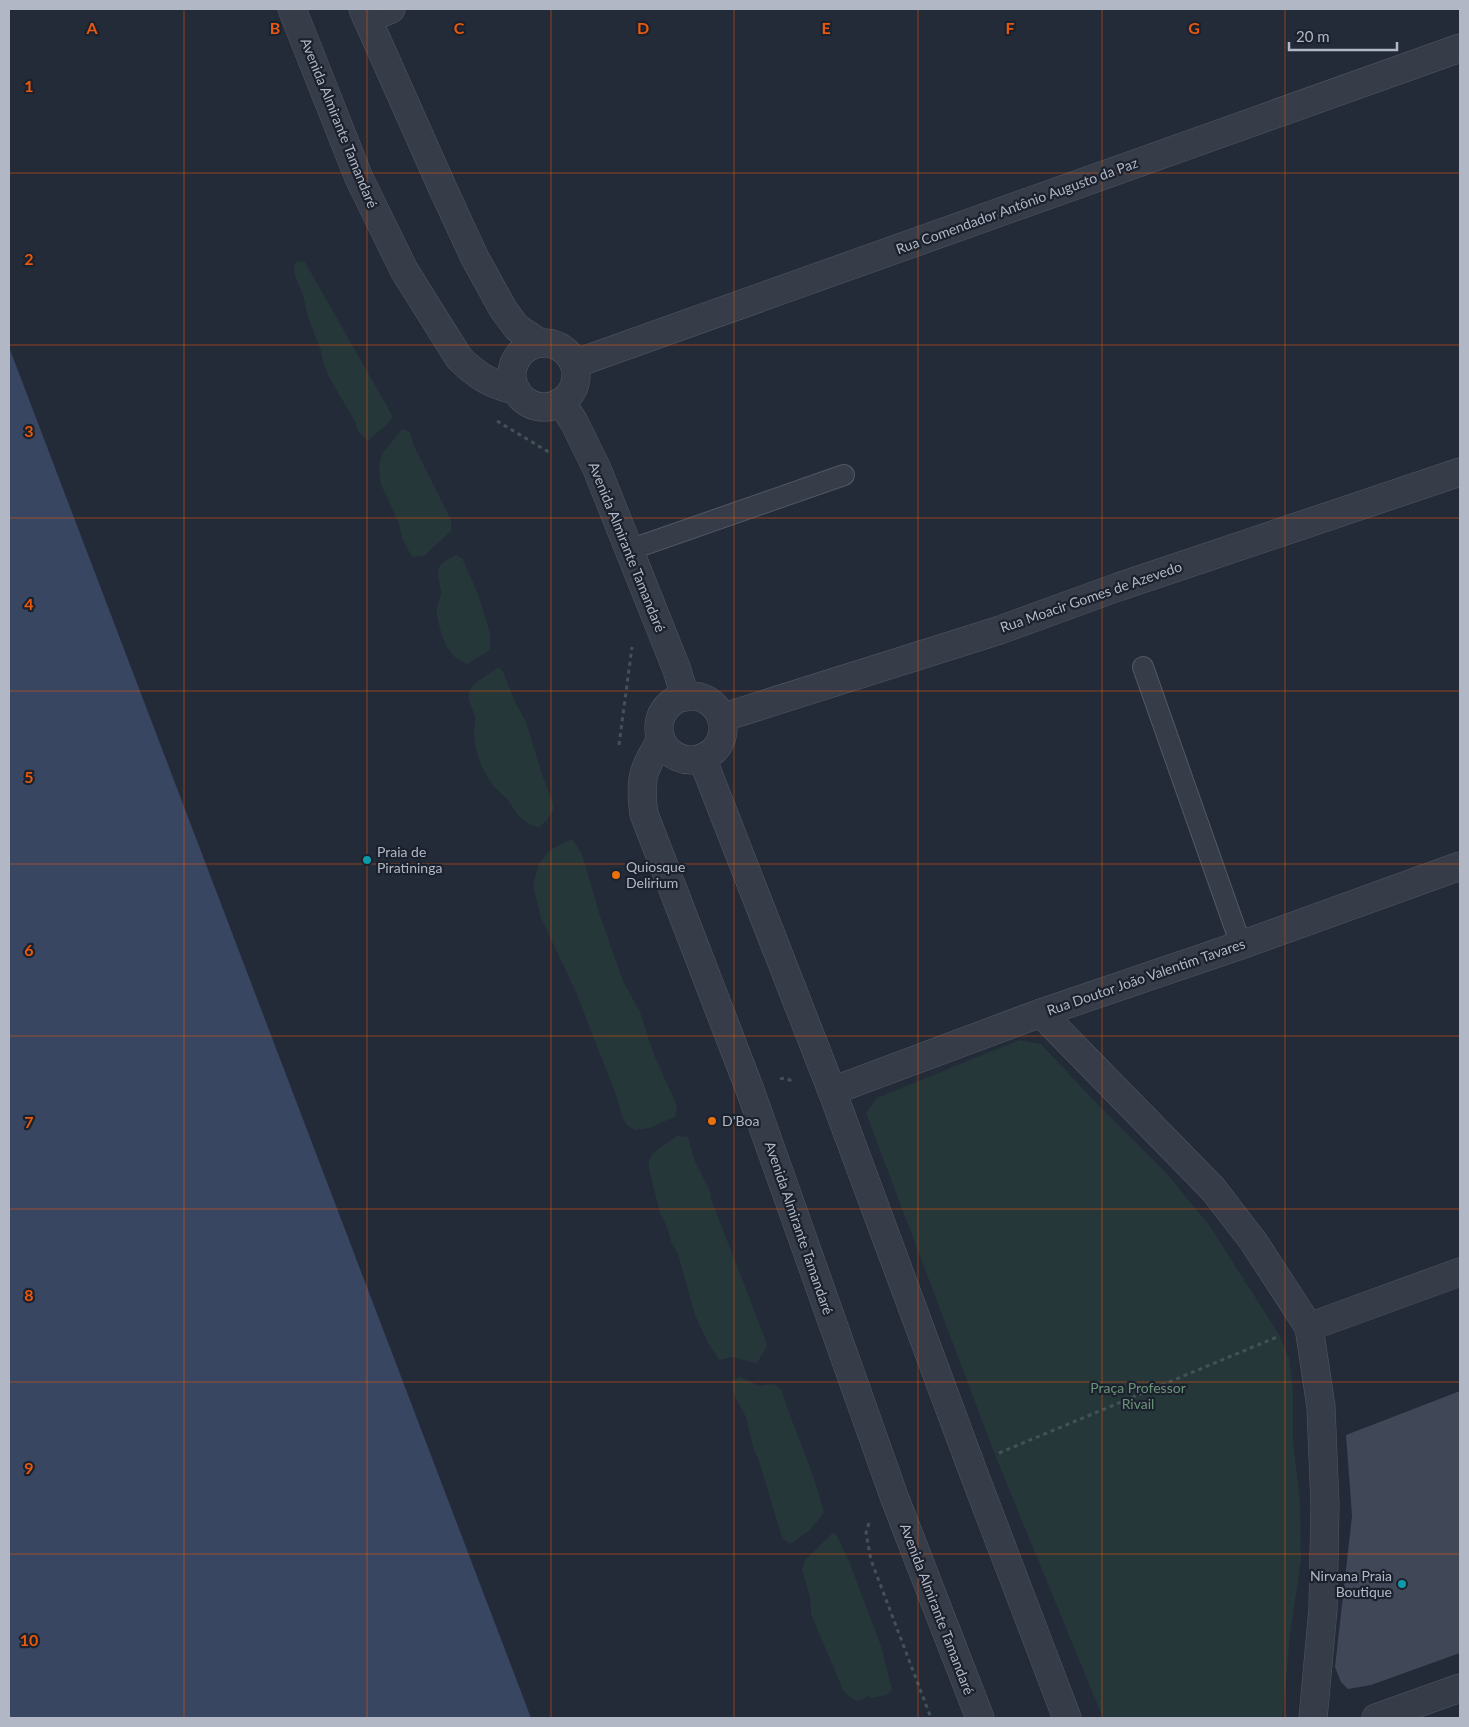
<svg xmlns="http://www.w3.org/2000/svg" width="1469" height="1727" viewBox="0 0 1469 1727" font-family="Lato,sans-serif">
	<rect width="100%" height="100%" fill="#232a38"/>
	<g fill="#26373a">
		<path d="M298,261L305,262L393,417C386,428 376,432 368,441L357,430L356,423L329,377L323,361L321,351L308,317L303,295L295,276L294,264Z"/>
		<polygon points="402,429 410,432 414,446 451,520 451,531 424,556 412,557 402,538 399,524 389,501 381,485 379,465 382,454"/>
		<path d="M456,555L462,558L478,594L490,633V650L467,664C447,657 442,638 438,620C437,616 436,613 437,609C437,604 441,598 441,593C441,584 435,575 440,566C443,561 451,558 456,555Z"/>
		<path d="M499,667L503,672L515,702L526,722L542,774L553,803V810L547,820L539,827C522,824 517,814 508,800C503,794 496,790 492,784C482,771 474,750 474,733C474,728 475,723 475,718C473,707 465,699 471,688C474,683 493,671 499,667Z"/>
		<polygon points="572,839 582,854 600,916 623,981 640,1012 654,1055 677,1106 675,1117 649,1128 635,1130 627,1125 622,1116 616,1095 576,992 541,918 533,885 539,864 547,853 555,847"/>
		<polygon points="1019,1040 1041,1044 1081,1087 1167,1174 1209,1225 1280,1336 1289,1358 1293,1390 1293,1440 1300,1503 1301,1561 1290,1633 1283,1714 1280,1718 1103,1718 995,1455 866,1113 877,1098"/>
		<polygon points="677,1136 688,1137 694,1159 710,1191 711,1199 765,1338 767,1346 759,1360 755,1363 733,1357 719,1360 707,1341 695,1315 678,1254 671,1242 668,1229 660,1213 649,1169 649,1160 653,1153"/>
		<path d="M739,1376L759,1386L774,1384L781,1389C794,1431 814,1470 824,1513L810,1530L790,1544L783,1539L780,1531L759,1461L754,1450L746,1417L734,1395L732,1383Z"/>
		<polygon points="834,1532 837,1536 850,1564 881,1646 892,1690 887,1695 872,1698 868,1696 858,1701 851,1698 843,1690 811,1614 810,1597 802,1570 805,1560"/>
	</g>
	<polygon fill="#394661" points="9,347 531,1718 9,1718"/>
	<polygon fill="#404858" points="1460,1391 1460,1653 1371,1685 1348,1689 1341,1682 1335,1667 1352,1516 1346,1435"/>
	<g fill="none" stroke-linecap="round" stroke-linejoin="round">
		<defs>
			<g id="service">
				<polyline points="629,550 844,475"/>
				<polyline points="1143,667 1241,945"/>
			</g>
			<g id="minor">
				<polyline points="367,19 391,9"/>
				<polyline points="574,364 1460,48"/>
				<polyline points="721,718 1000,630 1118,587 1460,472"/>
				<polyline points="1041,1013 1213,1189 1253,1241 1309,1327 1321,1407 1325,1505 1323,1609 1313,1718"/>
				<polyline points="832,1091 1041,1013 1241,945 1460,866"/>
				<polyline points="1309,1327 1460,1272"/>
				<polyline points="1376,1718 1460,1688"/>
			</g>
			<g id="tertiary">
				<path d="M292,9L359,178L404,270L459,358C478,377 491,384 517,391"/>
				<polyline points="363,9 443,189 475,258 503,309 517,328 540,343"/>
				<circle cx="544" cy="375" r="32"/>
				<polyline points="561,402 574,422 597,469 677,670 685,697"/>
				<circle cx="691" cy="728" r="32"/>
				<path d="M661,740C643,770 639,778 644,814L750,1090L895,1499L980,1718"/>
				<polyline points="702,758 832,1091 971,1466 1067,1718"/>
			</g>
		</defs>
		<use href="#service" stroke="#525764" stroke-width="22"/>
		<use href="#minor" stroke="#525764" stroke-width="29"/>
		<use href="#tertiary" stroke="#525764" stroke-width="29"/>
		<g stroke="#435257" stroke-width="3" stroke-dasharray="4 4" stroke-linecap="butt">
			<polyline points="497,421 552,454"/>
			<polyline points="619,745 632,647"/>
			<polyline points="780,1079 784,1078 790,1080 791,1083"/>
			<polyline points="999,1453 1277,1337"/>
			<polyline points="869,1523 866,1533 871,1560 931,1718"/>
		</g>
		<use href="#service" stroke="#373c49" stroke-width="20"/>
		<use href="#minor" stroke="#373c49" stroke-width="28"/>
		<use href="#tertiary" stroke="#373c49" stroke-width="28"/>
	</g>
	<path fill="none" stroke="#e8590c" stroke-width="1" stroke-opacity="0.55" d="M184,9V1718M367,9V1718M551,9V1718M734,9V1718M918,9V1718M1102,9V1718M1285,9V1718M9,173H1460M9,345H1460M9,518H1460M9,691H1460M9,864H1460M9,1036H1460M9,1209H1460M9,1382H1460M9,1554H1460"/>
	<g fill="#0f9aa8" stroke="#1c212e" stroke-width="2">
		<circle cx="367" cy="860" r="5"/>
		<circle cx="1402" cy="1584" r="5"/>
	</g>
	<g fill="#e8710a" stroke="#1c212e" stroke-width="2">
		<circle cx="616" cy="875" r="5"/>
		<circle cx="712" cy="1121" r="5"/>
	</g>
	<g text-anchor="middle" stroke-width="4.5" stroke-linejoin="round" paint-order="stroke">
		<g font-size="14" fill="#b2b7c5" stroke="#1c212e">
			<text transform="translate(339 123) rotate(68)" y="5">Avenida Almirante Tamandaré</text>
			<text transform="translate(1017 206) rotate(-20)" y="5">Rua Comendador Antônio Augusto da Paz</text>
			<text transform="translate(627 547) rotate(68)" y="5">Avenida Almirante Tamandaré</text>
			<text transform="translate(1091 597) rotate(-19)" y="5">Rua Moacir Gomes de Azevedo</text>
			<text transform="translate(1146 977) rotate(-19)" y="5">Rua Doutor João Valentim Tavares</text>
			<text transform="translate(799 1228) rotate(71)" y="5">Avenida Almirante Tamandaré</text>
			<text transform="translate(937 1609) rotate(69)" y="5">Avenida Almirante Tamandaré</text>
		</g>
		<g font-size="14" fill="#b2b7c5" stroke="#1c212e" text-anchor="start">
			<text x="377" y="857">Praia de<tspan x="377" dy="16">Piratininga</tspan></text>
			<text x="626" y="872">Quiosque<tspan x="626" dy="16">Delirium</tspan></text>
			<text x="722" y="1126">D'Boa</text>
			<text x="1392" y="1581" text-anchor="end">Nirvana Praia<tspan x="1392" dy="16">Boutique</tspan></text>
		</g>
		<g font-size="14" fill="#6a9478" stroke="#1c212e">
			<text x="1138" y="1393">Praça Professor<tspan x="1138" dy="16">Rivail</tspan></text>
		</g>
	</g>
	<g font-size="16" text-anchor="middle" font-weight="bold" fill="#e8590c" stroke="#1c212e" stroke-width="4.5" stroke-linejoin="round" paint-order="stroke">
		<text x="92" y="34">A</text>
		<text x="275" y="34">B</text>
		<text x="459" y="34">C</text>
		<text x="643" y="34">D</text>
		<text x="826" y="34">E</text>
		<text x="1010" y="34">F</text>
		<text x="1194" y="34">G</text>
		<text x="29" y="92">1</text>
		<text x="29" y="265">2</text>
		<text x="29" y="437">3</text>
		<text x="29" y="610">4</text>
		<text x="29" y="783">5</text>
		<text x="29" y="956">6</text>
		<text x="29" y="1128">7</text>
		<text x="29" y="1301">8</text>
		<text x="29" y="1474">9</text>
		<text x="29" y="1646">10</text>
	</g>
	<rect width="1469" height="1727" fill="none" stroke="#b2b7c5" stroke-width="20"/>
	<path d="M1289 42v8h108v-8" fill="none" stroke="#b2b7c5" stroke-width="2.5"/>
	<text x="1296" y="42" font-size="15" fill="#b2b7c5" stroke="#1c212e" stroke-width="4" paint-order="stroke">20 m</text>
</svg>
